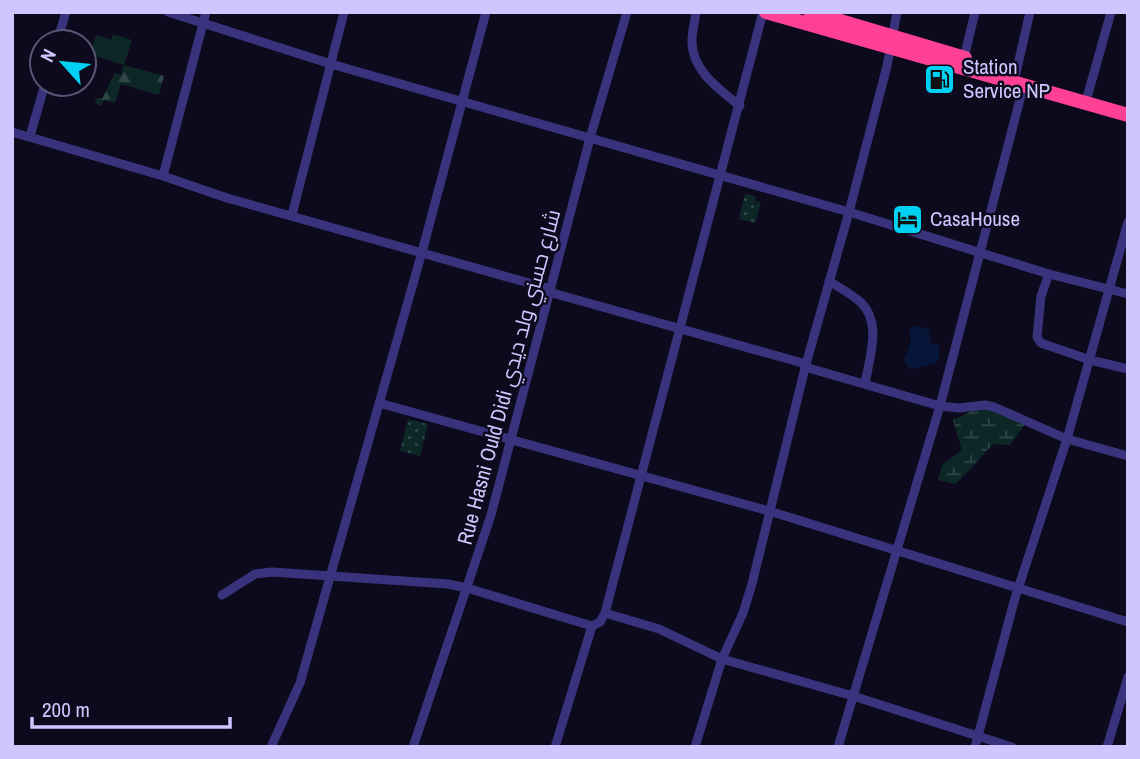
<svg xmlns="http://www.w3.org/2000/svg" width="1140" height="759" viewBox="0 0 1140 759" font-family="'Archivo Narrow',Cairo,sans-serif">
	<defs>
		<pattern id="grass-dots" width="8" height="8" patternUnits="userSpaceOnUse" patternTransform="scale(1.75)"><rect width="8" height="8" fill="#0d2727"/><path d="M2 2h.1M6 6h.1" fill="none" stroke="#2f4547" stroke-width="1.8" stroke-linecap="round"/></pattern>
		<pattern id="forest-firs" width="22" height="20" patternUnits="userSpaceOnUse" patternTransform="scale(1.75)"><rect width="22" height="20" fill="#0d2727"/><path d="M5 1l3.5 6h-7zM16 11l3.5 6h-7z" fill="#2f4547"/></pattern>
		<pattern id="wetland-marsh" width="20" height="14" patternUnits="userSpaceOnUse" patternTransform="scale(1.75)"><rect width="20" height="14" fill="#0d2727"/><path d="M1 5h8M5 5V1M11 12h8M15 12V8" fill="none" stroke="#2f4547"/></pattern>
	</defs>
	<rect width="100%" height="100%" fill="#0e0a1d"/>
	<g fill="url(#grass-dots)">
		<polygon points="745,194 756,196 755,201 761,202 755,223 739,219"/>
		<polygon points="408,419 428,424 420,456 400,451"/>
	</g>
	<polygon fill="url(#forest-firs)" points="124,65 164,76 159,95 121,84 115,103 104,100 101,106 95,103 96,98 102,99 115,73 121,75"/>
	<path fill="url(#wetland-marsh)" d="M976,409H995L1025,424L1010,445L993,444C979,458 970,472 955,484L938,480L942,465L962,450L953,420Z"/>
	<polygon fill="#0d2727" points="113,34 132,40 124,65 90,54 96,35 111,40"/>
	<polygon fill="#06173a" points="917,325 929,330 931,343 939,345 939,359 936,363 910,370 904,360 911,343 909,330"/>
	<g fill="none" stroke-linecap="round" stroke-linejoin="round">
		<g stroke="#39337e" stroke-width="9">
			<polyline points="168,12 331,64 849,212 1049,274 1128,294"/>
			<path d="M696,12C695,21 692,31 692,40C691,70 719,89 740,106"/>
			<polyline points="57,42 66,12"/>
			<polyline points="964,58 975,12"/>
			<polyline points="1016,73 1030,12"/>
			<polyline points="1088,94 1111,12"/>
			<polyline points="12,132 163,176 227,198 550,289"/>
			<polyline points="30,136 45,84"/>
			<polyline points="163,176 206,12"/>
			<polyline points="292,215 344,12"/>
			<polyline points="1049,274 1041,296 1037,337 1041,343 1090,360 1128,369"/>
			<path d="M829,281C839,287 849,293 858,300C883,320 870,356 865,383"/>
			<polyline points="549,292 806,364"/>
			<polyline points="805,367 940,406 959,408 985,405 994,407 1067,439 1128,456"/>
			<polyline points="379,403 769,511 1128,622"/>
			<polyline points="222,595 255,574 272,572 448,584 467,588 592,626"/>
			<polyline points="605,613 659,629 722,659 853,696 1012,747"/>
			<polyline points="271,747 300,683 422,252 486,12"/>
			<polyline points="413,747 491,515 590,138 627,12"/>
			<polyline points="555,747 592,626 600,622 605,613 763,12"/>
			<polyline points="695,747 722,659 743,613 752,584 806,364 849,212 887,66 897,12"/>
			<polyline points="838,747 940,406 1024,84"/>
			<polyline points="975,747 1015,598 1067,439 1128,222"/>
			<polyline points="1107,747 1128,677"/>
		</g>
		<g stroke="#ff4195" stroke-width="14">
			<polyline points="766,12 1128,115"/>
			<polyline points="810,12 965,58"/>
		</g>
	</g>
	<defs>
		<symbol id="fuel-square" viewBox="-11 -11 22 22"><rect x="-9" y="-9" width="18" height="18" rx="4" fill="#00d0f1" stroke="#0e0a1d"/><path d="M-5.5-6h7V0h2V4h1.3V-2.5L3-4.5l.8-.8L6-3V5H2.5V1h-1V6h-7ZM-4.2-4.7v3.2H.2V-4.7Z" fill="#111"/></symbol>
		<symbol id="hotel-square" viewBox="-11 -11 22 22"><rect x="-9" y="-9" width="18" height="18" rx="4" fill="#00d0f1" stroke="#0e0a1d"/><path d="M-6-4.5h1.5V1H6V5H4.5V3h-9V5H-6ZM-4 0a1.8 1.8 0 1 1 3.6 0ZM.5 0V-2.5h3Q6-2.5 6 0Z" fill="#111"/></symbol>
	</defs>
	<g fill-rule="evenodd">
		<use href="#fuel-square" x="922" y="62" width="35" height="35"/>
		<use href="#hotel-square" x="890" y="202" width="35" height="35"/>
	</g>
	<g text-anchor="middle" stroke-width="5" stroke-linejoin="round" paint-order="stroke">
		<g font-size="21" fill="#cfc6ff" stroke="#0e0a1d" text-anchor="start">
			<text x="963" y="74">Station<tspan x="963" dy="24">Service NP</tspan></text>
			<text x="930" y="226">CasaHouse</text>
		</g>
		<g font-size="21" fill="#cfc6ff" stroke="#0e0a1d">
			<text transform="translate(509 377) rotate(-75)" y="7">Rue Hasni Ould Didi شارع حسني ولد ديدي</text>
		</g>
	</g>
	<rect width="1140" height="759" fill="none" stroke="#cfc6ff" stroke-width="28"/>
	<g transform="translate(63 63) rotate(297)"><circle r="33" fill="#0e0a1d" stroke="#5b5577" stroke-width="2"/>
	<path d="M0-5L12 26L0 18L-12 26Z" fill="#00d0f1"/>
	<text y="-10" font-size="19" font-weight="bold" text-anchor="middle" fill="#cfc6ff">N</text>
	</g>
	<path d="M32 717v10h198v-10" fill="none" stroke="#cfc6ff" stroke-width="3.5"/>
	<text x="42" y="717" font-size="21" fill="#cfc6ff" stroke="#0e0a1d" stroke-width="5" paint-order="stroke">200 m</text>
</svg>
